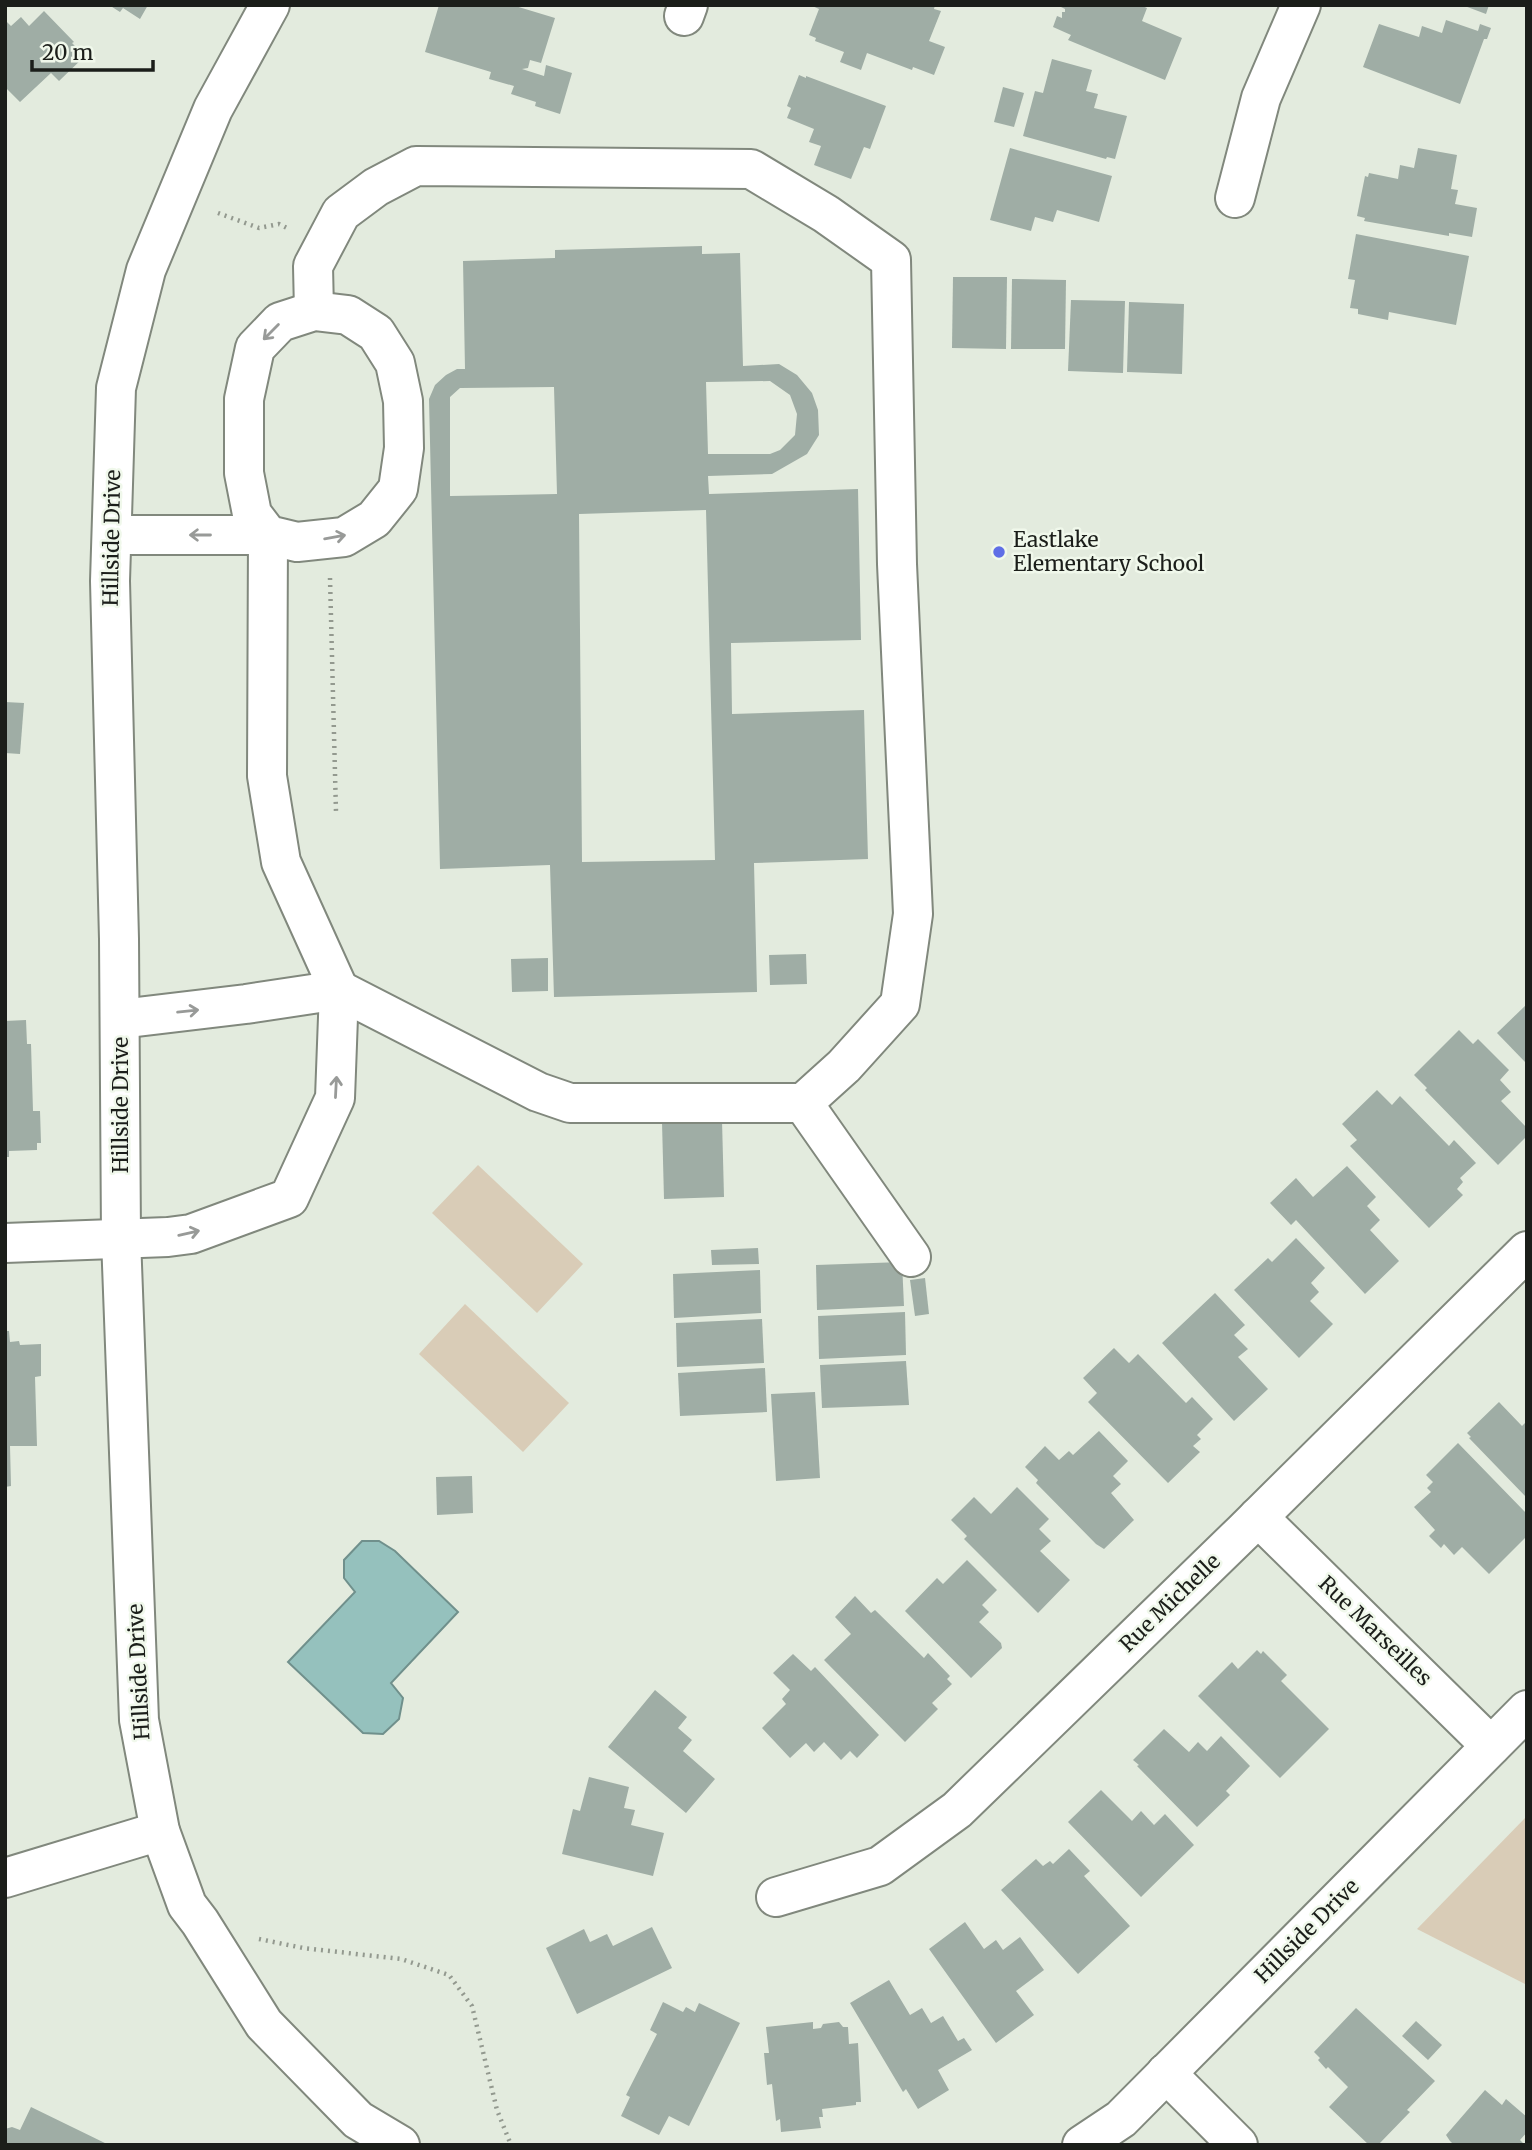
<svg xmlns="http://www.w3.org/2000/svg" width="1532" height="2150" viewBox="0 0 1532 2150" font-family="Merriweather,serif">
	<rect width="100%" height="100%" fill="#e3ebde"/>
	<g fill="#d9ccb7">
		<polygon points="478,1165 583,1264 537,1313 432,1213"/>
		<polygon points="465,1304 569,1403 523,1452 419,1354"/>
		<polygon points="1527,1816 1527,1985 1417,1929"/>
	</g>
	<polygon fill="#95c1bd" stroke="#70908c" stroke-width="2" points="362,1541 379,1541 395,1551 458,1612 391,1683 403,1698 399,1719 383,1734 363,1733 288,1662 355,1592 344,1578 344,1560"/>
	<g fill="#9fada5" fill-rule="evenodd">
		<polygon points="109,5 148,5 140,19 123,8 120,12"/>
		<polygon points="439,5 512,5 555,18 541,63 530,60 528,68 522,69 544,76 546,65 572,73 560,114 535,106 536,102 511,94 514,86 489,79 491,72 425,52"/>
		<polygon points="810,5 935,5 934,9 941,11 929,41 945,47 934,75 913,67 912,70 867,53 861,70 840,62 844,52 815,41 816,38 809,35 819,9"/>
		<polygon points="1062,5 1140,5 1147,8 1142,21 1182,38 1165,80 1068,40 1071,35 1053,27 1057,16 1062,18 1062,12 1065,12 1065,9 1061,7"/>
		<polygon points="1462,5 1489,5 1486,14"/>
		<polygon points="44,11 74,42 72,43 85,56 59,81 51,73 20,102 5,87 5,20 11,26 21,17 29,26"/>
		<polygon points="1446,20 1478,31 1480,24 1491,28 1487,39 1484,39 1460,104 1363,67 1379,24 1419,37 1422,26 1442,33"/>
		<polygon points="1052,59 1092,70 1086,91 1098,94 1094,108 1127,116 1115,159 1107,157 1106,159 1023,136 1035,91 1043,93"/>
		<polygon points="799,75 806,78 806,76 886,106 870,149 864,147 851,179 814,165 821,146 809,142 814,129 787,118 791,108 787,106"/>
		<polygon points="1003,87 1024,93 1014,127 994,122"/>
		<polygon points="1010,148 1112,176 1099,222 1057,210 1053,222 1035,217 1031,231 990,220"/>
		<polygon points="1418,148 1457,155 1451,189 1458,190 1455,204 1477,208 1472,237 1449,233 1449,236 1364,221 1365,218 1357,216 1365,176 1368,177 1369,173 1398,179 1400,165 1414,168"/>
		<polygon points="1356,234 1469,256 1456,325 1389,312 1388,320 1358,314 1358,309 1350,308 1355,280 1348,279"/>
		<path d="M702,246V254L740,253L743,366L779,364L797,375L812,393L818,410L819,435L807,454L772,474L708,476L709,494L858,489L861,640L731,643L732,714L864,710L868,859L754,863L757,992L554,997L550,865L440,869L429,399L435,385L446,375L457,369H465L463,261L555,258V250ZM770,381L790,395L797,414L795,435L780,450L770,454H708L706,382ZM554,387L557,494L450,496V397L460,388ZM706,510L715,860L582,862L579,514Z"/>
		<polygon points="953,277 1007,277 1006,349 952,348"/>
		<polygon points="1012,279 1066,280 1065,349 1011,349"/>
		<polygon points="1071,300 1125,301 1123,373 1068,371"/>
		<polygon points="1129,302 1184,304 1182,374 1127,372"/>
		<polygon points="5,702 24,703 20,754 5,753"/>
		<polygon points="806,954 807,984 770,985 769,955"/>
		<polygon points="548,958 548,991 512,992 511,959"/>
		<polygon points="1527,1004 1527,1064 1497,1033"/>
		<polygon points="26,1020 27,1044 31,1044 33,1111 40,1111 41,1143 37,1143 37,1150 9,1151 9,1157 5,1157 5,1021"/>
		<polygon points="1459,1030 1473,1044 1478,1039 1509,1070 1500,1080 1511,1092 1501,1101 1527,1128 1527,1136 1498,1165 1425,1090 1427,1088 1414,1075"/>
		<polygon points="1377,1090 1392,1105 1400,1096 1449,1146 1454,1140 1476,1163 1460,1178 1463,1182 1457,1189 1463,1195 1429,1228 1350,1146 1357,1140 1342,1124"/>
		<polygon points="722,1120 724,1197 664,1199 662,1122"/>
		<polygon points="1347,1166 1376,1197 1367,1206 1380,1220 1370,1230 1399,1261 1365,1294 1296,1220 1291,1225 1270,1203 1296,1178 1313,1197"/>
		<polygon points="1296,1238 1325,1268 1311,1283 1319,1292 1310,1301 1333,1324 1299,1358 1234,1290 1268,1258 1272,1262"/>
		<polygon points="758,1248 759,1264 712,1265 711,1250"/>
		<polygon points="902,1262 904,1306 817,1310 816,1265"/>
		<polygon points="760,1270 761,1313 674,1318 673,1274"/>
		<polygon points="925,1278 929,1314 915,1316 910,1280"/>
		<polygon points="1215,1293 1245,1325 1234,1335 1248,1349 1238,1357 1268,1389 1234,1421 1162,1343"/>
		<polygon points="905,1312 906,1355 819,1359 818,1316"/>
		<polygon points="762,1319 764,1363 677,1367 676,1323"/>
		<polygon points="5,1331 9,1331 10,1342 19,1341 20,1345 41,1344 41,1376 35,1377 37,1446 10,1446 11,1486 5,1487"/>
		<polygon points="1114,1348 1129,1363 1138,1354 1186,1403 1192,1397 1213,1419 1197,1435 1201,1439 1193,1446 1200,1452 1168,1483 1088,1402 1097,1393 1083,1378"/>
		<polygon points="906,1361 909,1405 822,1408 820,1365"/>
		<polygon points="765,1368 767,1412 680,1416 678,1373"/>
		<polygon points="815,1392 820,1478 776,1481 771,1394"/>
		<polygon points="1499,1402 1522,1426 1527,1421 1527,1498 1469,1438 1471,1437 1467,1433"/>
		<polygon points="1099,1431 1128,1461 1113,1476 1121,1484 1111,1493 1134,1520 1104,1549 1096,1544 1036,1483 1038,1480 1025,1467 1045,1446 1059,1460 1069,1451 1073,1455"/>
		<polygon points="1458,1443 1527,1514 1527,1536 1489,1574 1462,1547 1454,1555 1444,1544 1441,1548 1429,1536 1435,1530 1414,1507 1431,1492 1427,1488 1433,1482 1426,1475"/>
		<polygon points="472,1476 473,1513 437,1515 436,1477"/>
		<polygon points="1017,1487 1049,1519 1039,1529 1051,1541 1040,1551 1070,1580 1038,1613 964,1539 967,1536 951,1520 974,1497 991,1514"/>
		<polygon points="967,1560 997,1590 982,1605 989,1612 979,1622 1001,1643 1002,1648 971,1678 905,1611 937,1578 943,1584"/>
		<polygon points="855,1596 871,1613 875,1610 924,1658 928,1653 950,1676 947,1679 952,1684 932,1703 938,1709 905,1742 824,1660 851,1634 835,1617"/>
		<polygon points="1257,1650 1261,1654 1263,1651 1287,1675 1281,1681 1329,1729 1280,1778 1198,1696 1232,1662 1238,1669"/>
		<polygon points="793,1654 811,1671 815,1667 879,1735 857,1758 850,1751 841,1760 824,1742 814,1752 806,1743 790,1758 762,1728 786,1704 782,1699 790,1690 773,1673"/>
		<polygon points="655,1690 687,1717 678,1728 692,1740 683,1751 715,1779 686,1813 608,1747"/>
		<polygon points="1164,1729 1189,1752 1198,1742 1207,1751 1221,1736 1250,1766 1226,1791 1230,1795 1197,1827 1137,1766 1139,1765 1133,1760"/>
		<polygon points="589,1777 629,1787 624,1808 635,1810 631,1825 664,1833 653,1876 562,1854 573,1809 580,1811"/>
		<polygon points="1101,1790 1132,1821 1141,1811 1154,1825 1165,1814 1194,1845 1141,1897 1068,1822"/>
		<polygon points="1069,1849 1090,1871 1084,1876 1130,1926 1078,1974 1001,1890 1036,1859 1043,1866 1050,1861 1053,1864"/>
		<polygon points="965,1922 984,1949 996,1940 1003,1950 1020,1937 1044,1970 1016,1991 1034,2015 996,2043 929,1949"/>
		<polygon points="652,1927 672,1968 577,2014 546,1948 584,1929 590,1942 607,1934 613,1946"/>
		<polygon points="889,1980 910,2015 922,2008 931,2023 943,2016 958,2041 964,2038 972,2050 938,2070 949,2090 918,2109 906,2089 903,2092 850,2003"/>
		<polygon points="663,2002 683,2012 686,2007 695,2012 699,2003 740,2023 689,2126 669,2116 659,2135 621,2116 630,2097 626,2095 657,2034 650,2030"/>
		<polygon points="1356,2008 1435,2081 1407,2110 1410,2112 1378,2145 1369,2145 1329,2107 1348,2087 1328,2067 1326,2069 1318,2060 1320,2058 1314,2052"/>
		<polygon points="1416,2021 1442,2045 1428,2060 1402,2036"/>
		<polygon points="813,2022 813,2029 821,2028 823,2024 839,2022 843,2027 848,2027 849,2044 858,2043 861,2102 856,2102 856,2105 822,2109 823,2117 819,2117 821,2128 781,2132 780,2119 776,2121 772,2084 767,2085 764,2053 769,2053 766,2027"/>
		<polygon points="1485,2090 1502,2105 1506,2099 1527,2117 1527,2132 1520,2140 1525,2145 1454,2145 1450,2141 1446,2135"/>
		<polygon points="31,2107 109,2145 5,2145 5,2129 12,2127 20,2130"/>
	</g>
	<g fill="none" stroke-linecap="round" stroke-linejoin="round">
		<defs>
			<g id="minor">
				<polyline points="270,5 213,109 146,270 116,388 110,581 119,939 121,1238 139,1720 160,1831 187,1905 200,1922 264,2024 358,2120 400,2145"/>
				<polyline points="684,16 688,5"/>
				<polyline points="1235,198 1261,98 1301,5"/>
				<polyline points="120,1019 246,1004 339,990 538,1092 570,1103 803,1103 844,1066 900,1004 913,914 897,564 891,260 826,214 751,169 416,166 376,187 341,213 313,266 314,311"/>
				<polyline points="803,1103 911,1257"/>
				<polyline points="5,1243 168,1237 191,1234 289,1198 335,1098 339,990 281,862 267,776 268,535 252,514 244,473 244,399 255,348 280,322 314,311 348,315 376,333 395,363 403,401 404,448 398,489 374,519 344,537 297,542 268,535 112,535"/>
				<polyline points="1258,1517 1491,1746"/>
				<polyline points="5,1878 160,1831"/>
				<polyline points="776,1897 880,1866 957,1810 1243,1532 1527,1251"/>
				<polyline points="1166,2073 1238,2145"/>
				<polyline points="1082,2145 1121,2119 1527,1710"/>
			</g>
		</defs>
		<use href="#minor" stroke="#81887d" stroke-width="42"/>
		<g stroke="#93998f" stroke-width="4.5" stroke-dasharray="2 5" stroke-linecap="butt">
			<polyline points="218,213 259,228 279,224 289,229"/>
			<polyline points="330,578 336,812"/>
			<polyline points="259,1939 303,1948 401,1959 449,1975 472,2006 497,2110 511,2145"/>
		</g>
		<use href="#minor" stroke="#fff" stroke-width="38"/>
	</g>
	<defs><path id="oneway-shaft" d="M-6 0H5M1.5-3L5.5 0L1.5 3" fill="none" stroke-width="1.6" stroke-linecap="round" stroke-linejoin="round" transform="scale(1.75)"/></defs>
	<g stroke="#989a98">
		<use href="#oneway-shaft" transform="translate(271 332) rotate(135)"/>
		<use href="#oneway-shaft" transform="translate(200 535) rotate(-180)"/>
		<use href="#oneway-shaft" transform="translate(335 537) rotate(-10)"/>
		<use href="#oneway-shaft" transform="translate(188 1011) rotate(-6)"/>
		<use href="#oneway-shaft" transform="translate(336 1087) rotate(-87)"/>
		<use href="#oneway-shaft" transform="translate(189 1233) rotate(-13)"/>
	</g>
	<circle fill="#5f6ee6" stroke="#f0f8eb" stroke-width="2.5" cx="999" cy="552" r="7"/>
	<g text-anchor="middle" stroke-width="5" stroke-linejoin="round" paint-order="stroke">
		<g font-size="21" fill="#1b1e1a" stroke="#f0f8eb">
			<text transform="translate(112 538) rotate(-89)" y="7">Hillside Drive</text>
			<text transform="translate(121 1105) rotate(-90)" y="7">Hillside Drive</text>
			<text transform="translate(1170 1603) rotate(-44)" y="7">Rue Michelle</text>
			<text transform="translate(1375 1631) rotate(44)" y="7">Rue Marseilles</text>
			<text transform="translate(139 1672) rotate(-93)" y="7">Hillside Drive</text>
			<text transform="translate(1307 1931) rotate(-45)" y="7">Hillside Drive</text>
		</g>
		<g font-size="21" fill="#1b1e1a" stroke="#f0f8eb" text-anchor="start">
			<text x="1013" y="547">Eastlake<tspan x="1013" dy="24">Elementary School</tspan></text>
		</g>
	</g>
	<rect width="1532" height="2150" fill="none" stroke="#1b1e1a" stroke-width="14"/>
	<path d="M32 60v10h121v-10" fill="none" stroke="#1b1e1a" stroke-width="3.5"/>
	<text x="42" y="60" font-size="21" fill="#1b1e1a" stroke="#f0f8eb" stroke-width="5" paint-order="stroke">20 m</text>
</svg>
